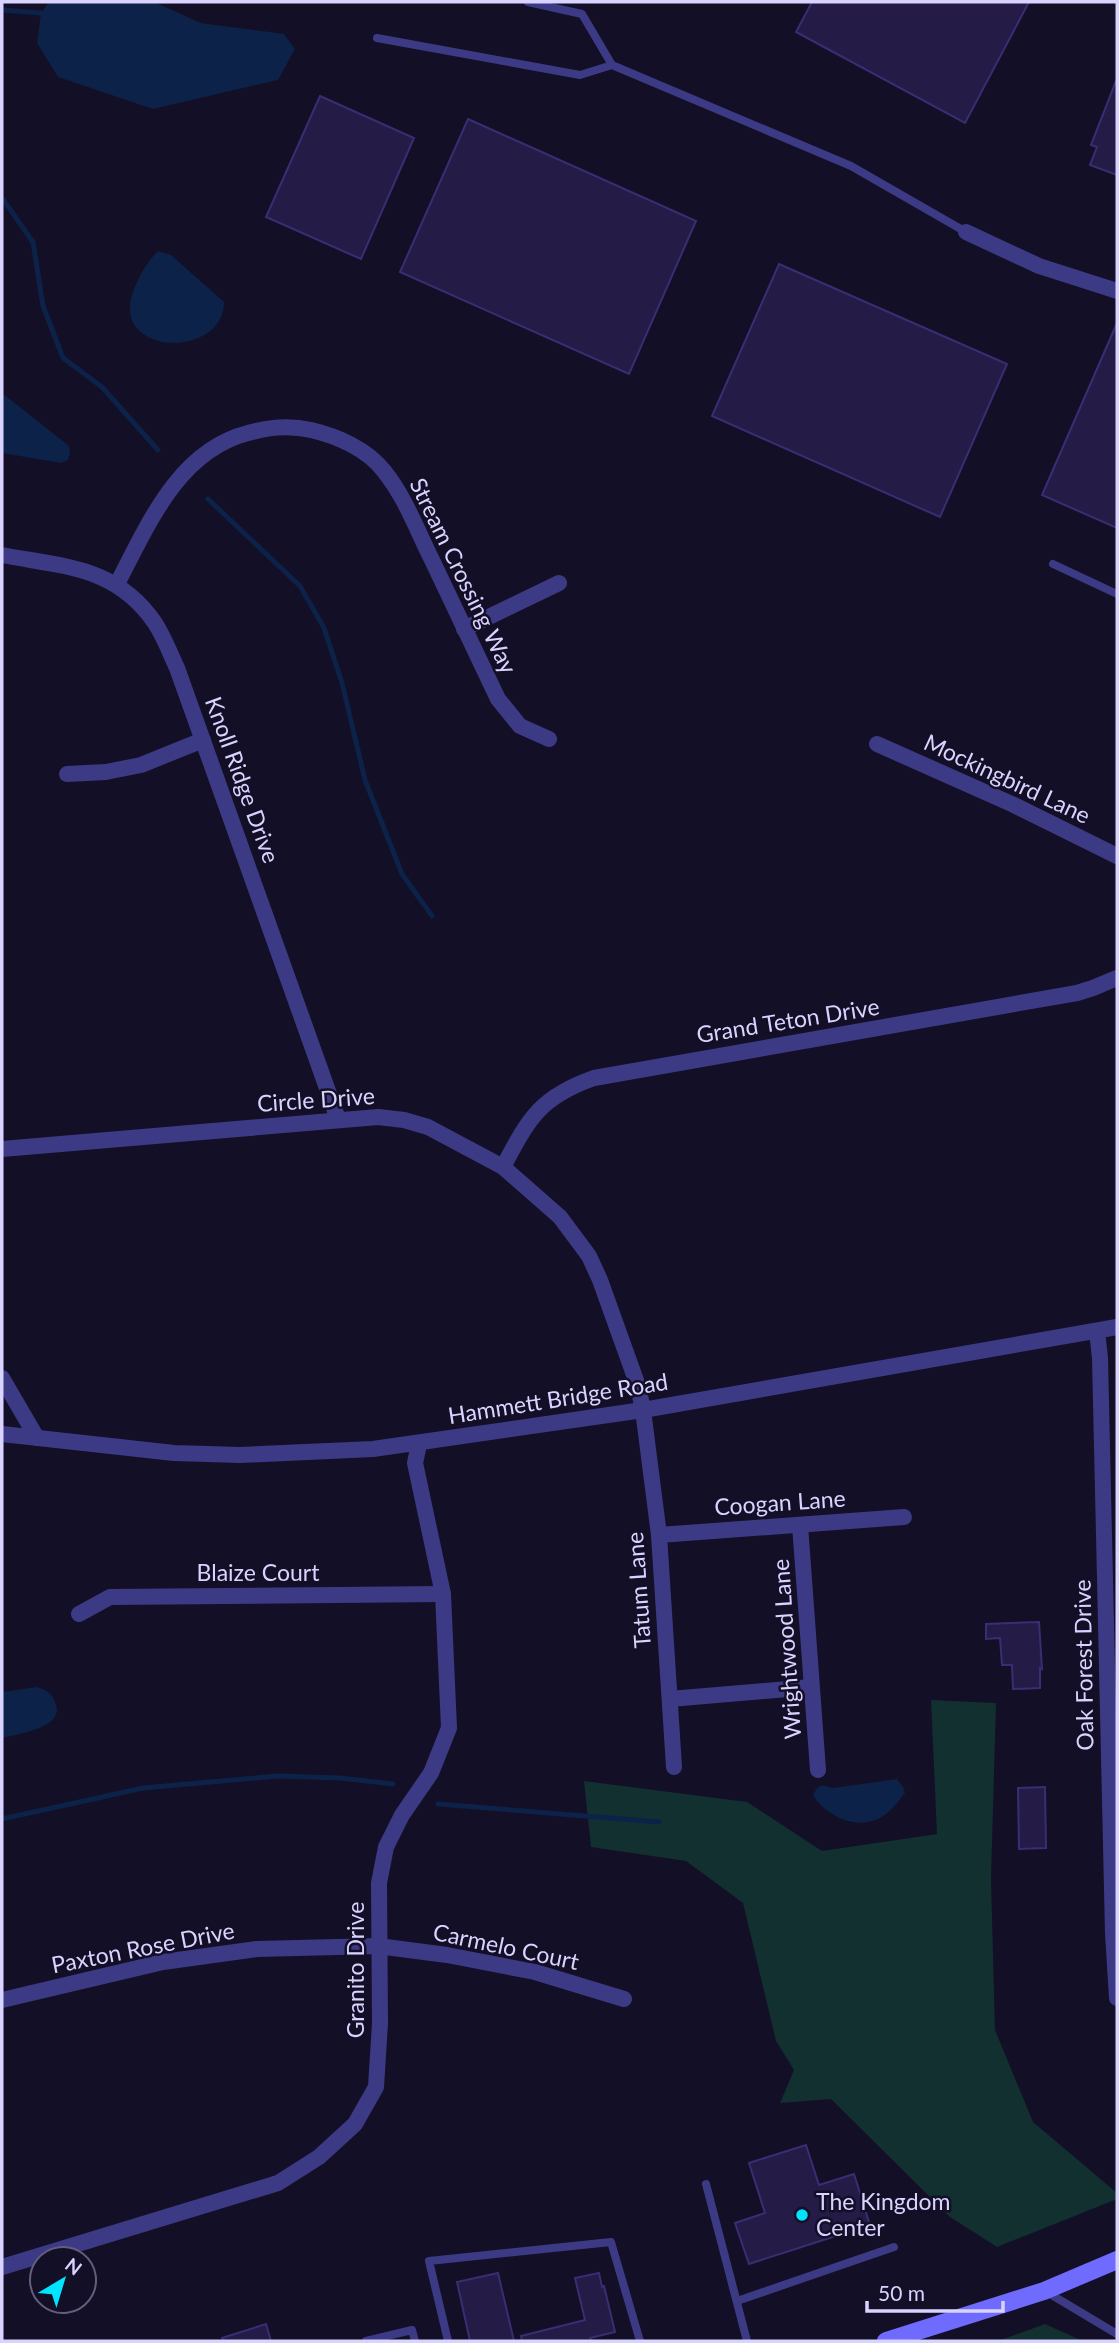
<svg xmlns="http://www.w3.org/2000/svg" width="1119" height="2343" viewBox="0 0 1119 2343" font-family="Lato,sans-serif">
	<rect width="100%" height="100%" fill="#130f26"/>
	<g fill="#12302f">
		<polygon points="931,1700 996,1703 991,1879 995,2030 1033,2122 1117,2193 1117,2199 997,2247 950,2217 831,2099 780,2103 794,2070 776,2041 743,1903 686,1861 591,1847 584,1781 747,1802 822,1851 937,1834"/>
		<polygon points="1045,2324 1083,2341 998,2341"/>
	</g>
	<g fill="#0c2248">
		<polygon points="49,2 154,2 201,23 284,34 295,49 278,80 153,109 58,77 37,43 41,13"/>
		<path d="M158,251L171,255L224,302C224,361 104,356 135,287C141,273 147,262 158,251Z"/>
		<polygon points="2,393 69,446 70,454 68,460 61,463 2,453"/>
		<path d="M37,1687C47,1690 53,1694 56,1705C64,1728 17,1734 2,1738V1692Z"/>
		<path d="M897,1779L903,1787L905,1793C899,1800 894,1808 886,1814C862,1833 827,1818 813,1795L817,1788L822,1785L833,1788Z"/>
	</g>
	<g fill="none" stroke-linecap="round" stroke-linejoin="round">
		<g stroke="#0c2248" stroke-width="5">
			<polyline points="2,10 41,13"/>
			<polyline points="2,198 33,242 43,306 63,358 102,387 158,450"/>
			<polyline points="208,499 300,586 324,628 342,683 365,780 402,874 432,916"/>
			<polyline points="438,1804 659,1822"/>
			<polyline points="2,1819 143,1788 278,1776 340,1778 393,1784"/>
		</g>
	</g>
	<g fill="#241b47" stroke="#3b2d73" stroke-width="2">
		<polygon points="812,2 1029,2 965,123 796,32"/>
		<polygon points="1116,81 1117,81 1117,175 1090,165 1097,147 1091,145"/>
		<polygon points="320,96 414,138 361,259 266,217"/>
		<polygon points="468,119 696,221 629,374 400,272"/>
		<polygon points="779,264 1007,364 940,517 712,416"/>
		<polygon points="1117,323 1117,528 1042,495"/>
		<polygon points="1039,1622 1042,1669 1040,1668 1040,1688 1013,1689 1012,1665 1002,1665 1000,1638 986,1639 986,1624"/>
		<polygon points="1045,1787 1046,1848 1019,1849 1018,1788"/>
		<polygon points="806,2145 819,2185 854,2174 870,2225 749,2264 735,2223 765,2213 749,2163"/>
		<polygon points="498,2273 514,2341 470,2341 457,2282"/>
		<polygon points="599,2273 602,2287 604,2286 615,2332 590,2338 591,2341 522,2341 521,2336 585,2320 575,2278"/>
		<polygon points="266,2324 271,2341 223,2341 222,2338"/>
	</g>
	<g fill="none" stroke-linecap="round" stroke-linejoin="round">
		<g stroke="#3d3a85" stroke-width="8">
			<polyline points="528,2 582,14 612,65 851,166 966,232"/>
			<polyline points="377,38 580,75 612,65"/>
			<polyline points="1053,564 1117,594"/>
			<polyline points="706,2184 747,2341"/>
			<polyline points="1045,2291 1117,2334"/>
			<polyline points="737,2301 894,2247"/>
			<polyline points="366,2341 412,2330 415,2341"/>
			<polyline points="448,2341 429,2261 611,2242 640,2341"/>
		</g>
		<g stroke="#3d3a85" stroke-width="16">
			<polyline points="966,232 1039,266 1117,291"/>
			<path d="M2,555C64,567 116,566 155,623C164,637 170,653 177,668L338,1119"/>
			<path d="M117,584C148,525 178,451 248,433C269,427 289,425 311,430C337,436 367,449 384,471C405,497 417,530 432,560C454,606 476,652 498,699L520,726L549,739"/>
			<polyline points="464,629 559,583"/>
			<polyline points="877,744 1014,805 1117,856"/>
			<polyline points="67,774 106,772 141,765 203,740"/>
			<polyline points="2,1149 378,1117 404,1120 428,1127 503,1167 560,1217 589,1256 600,1280 638,1386 643,1410 659,1535 674,1767"/>
			<path d="M503,1167C529,1118 540,1097 594,1078L1077,993L1093,988L1117,978"/>
			<polyline points="1097,1331 1100,1358 1113,1933 1117,1998"/>
			<polyline points="2,1378 37,1438"/>
			<polyline points="2,1434 174,1453 240,1455 373,1449 643,1410 1117,1327"/>
			<polyline points="800,1525 818,1770"/>
			<polyline points="659,1535 904,1517"/>
			<polyline points="79,1614 110,1597 443,1594"/>
			<polyline points="670,1699 811,1687"/>
			<polyline points="2,2000 163,1962 257,1949 378,1946 447,1955 535,1972 624,1999"/>
			<polyline points="2,2267 278,2183 319,2157 355,2124 376,2087 380,2023 379,1883 386,1847 402,1815 431,1773 449,1728 443,1594 415,1463 419,1444"/>
		</g>
		<polyline stroke="#6f6bff" stroke-width="18" points="886,2341 1044,2291 1117,2260"/>
	</g>
	<circle fill="#00e5ff" stroke="#130f26" stroke-width="2.5" cx="802" cy="2215" r="7"/>
	<g text-anchor="middle" stroke-width="5" stroke-linejoin="round" paint-order="stroke">
		<g font-size="23" fill="#d9d4ff" stroke="#130f26">
			<text transform="translate(463 576) rotate(64)" y="8">Stream Crossing Way</text>
			<text transform="translate(1007 779) rotate(25)" y="8">Mockingbird Lane</text>
			<text transform="translate(242 780) rotate(70)" y="8">Knoll Ridge Drive</text>
			<text transform="translate(788 1021) rotate(-9)" y="8">Grand Teton Drive</text>
			<text transform="translate(316 1100) rotate(-4)" y="8">Circle Drive</text>
			<text transform="translate(558 1399) rotate(-9)" y="8">Hammett Bridge Road</text>
			<text transform="translate(780 1503) rotate(-4)" y="8">Coogan Lane</text>
			<text x="258" y="1581">Blaize Court</text>
			<text transform="translate(639 1590) rotate(-94)" y="8">Tatum Lane</text>
			<text transform="translate(787 1649) rotate(-94)" y="8">Wrightwood Lane</text>
			<text transform="translate(1084 1665) rotate(-91)" y="8">Oak Forest Drive</text>
			<text transform="translate(506 1947) rotate(12)" y="8">Carmelo Court</text>
			<text transform="translate(143 1948) rotate(-11)" y="8">Paxton Rose Drive</text>
			<text transform="translate(356 1970) rotate(-90)" y="8">Granito Drive</text>
		</g>
		<g font-size="23" fill="#d9d4ff" stroke="#130f26" text-anchor="start">
			<text x="816" y="2210">The Kingdom<tspan x="816" dy="26">Center</tspan></text>
		</g>
	</g>
	<rect width="1119" height="2343" fill="none" stroke="#d9d4ff" stroke-width="7"/>
	<g transform="translate(63 2280) rotate(38)"><circle r="33" fill="#130f26" stroke="#625e7d" stroke-width="2"/>
	<path d="M0-5L12 26L0 18L-12 26Z" fill="#00e5ff"/>
	<text y="-10" font-size="19" font-weight="bold" text-anchor="middle" fill="#d9d4ff">N</text>
	</g>
	<path d="M867 2301v10h136v-10" fill="none" stroke="#d9d4ff" stroke-width="3.5"/>
	<text x="878" y="2301" font-size="21" fill="#d9d4ff" stroke="#130f26" stroke-width="5" paint-order="stroke">50 m</text>
</svg>
